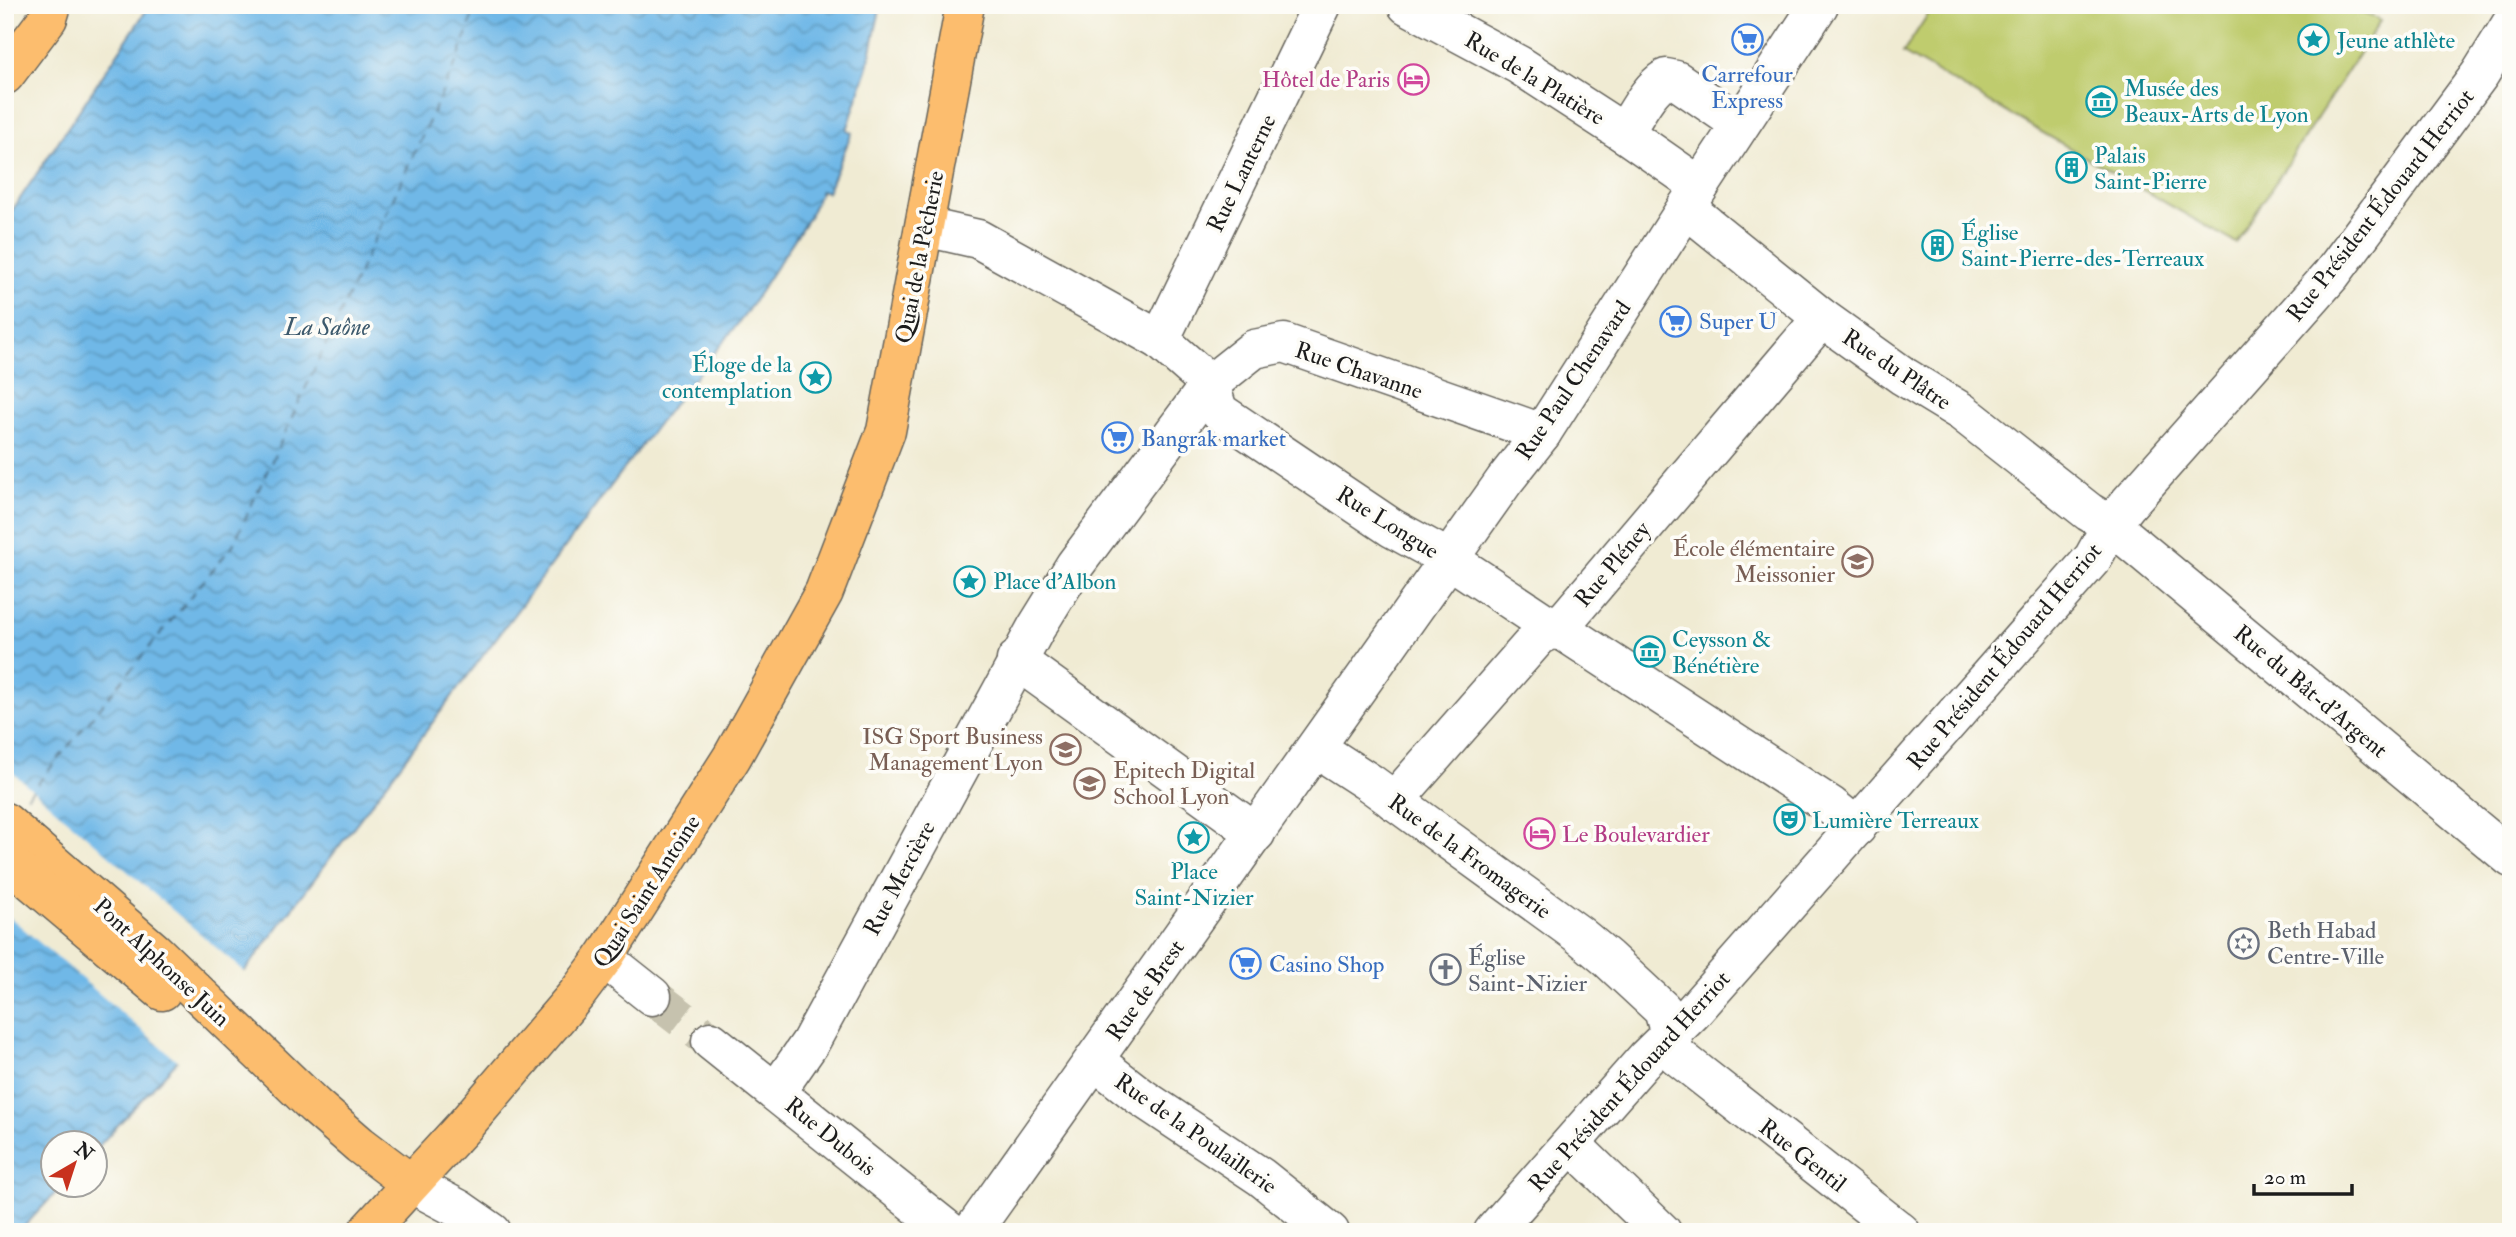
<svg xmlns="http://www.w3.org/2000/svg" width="2516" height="1237" viewBox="0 0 2516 1237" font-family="'IM FELL Double Pica',serif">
	<defs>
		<pattern id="water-waves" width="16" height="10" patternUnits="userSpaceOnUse" patternTransform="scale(1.75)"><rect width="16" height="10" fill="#6fb8e7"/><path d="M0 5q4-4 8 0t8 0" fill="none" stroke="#5a95ba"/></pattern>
	</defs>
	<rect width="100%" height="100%" fill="#fdfcf7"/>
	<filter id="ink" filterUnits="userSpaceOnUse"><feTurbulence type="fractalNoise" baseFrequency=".0143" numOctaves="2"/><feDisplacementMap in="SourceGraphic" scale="14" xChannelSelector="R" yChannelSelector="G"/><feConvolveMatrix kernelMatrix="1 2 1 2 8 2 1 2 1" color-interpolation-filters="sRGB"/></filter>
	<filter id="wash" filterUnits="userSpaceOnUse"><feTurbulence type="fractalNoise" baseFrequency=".00686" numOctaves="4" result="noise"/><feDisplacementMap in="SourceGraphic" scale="28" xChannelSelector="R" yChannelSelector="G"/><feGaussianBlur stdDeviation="1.57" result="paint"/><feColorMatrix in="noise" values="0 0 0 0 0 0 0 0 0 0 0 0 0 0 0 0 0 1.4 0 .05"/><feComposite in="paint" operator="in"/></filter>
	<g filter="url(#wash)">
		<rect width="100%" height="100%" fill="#f0ebd3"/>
		<polygon fill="#bfcc6e" stroke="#6e7445" stroke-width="2" points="1934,5 2352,5 2380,21 2236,243 1903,53"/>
		<polygon fill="url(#water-waves)" stroke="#466a82" stroke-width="2" points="150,5 881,5 867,69 847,130 852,133 827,192 821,190 809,217 744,316 660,421 177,1061 95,1150 94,1142 52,1142 52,1184 63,1185 19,1232 5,1232 5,221"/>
		<polygon fill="#f0ebd3" points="5,766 248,975 180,1063 5,913"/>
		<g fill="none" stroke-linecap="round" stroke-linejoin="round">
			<polyline stroke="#3d5a6d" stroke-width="2" stroke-dasharray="9 7" stroke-linecap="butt" points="17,809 233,545 460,54 476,5"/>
		</g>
	</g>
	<g filter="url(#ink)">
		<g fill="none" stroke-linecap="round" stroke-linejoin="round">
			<polyline stroke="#c6c2ae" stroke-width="38" stroke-dasharray="38 19" stroke-linecap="butt" points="652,996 711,1041"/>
			<defs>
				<g id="minor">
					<polyline points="1407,5 1519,65 1624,133"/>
					<path d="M1700,186L1624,133C1636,115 1648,89 1666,78L1676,80L1740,124"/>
					<polyline points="1686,208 1822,318 1903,376 1962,412 2089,512 2111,525 2511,858"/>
					<polyline points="925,227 978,239 1160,340 1210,384 1217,407 1221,413 1392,528 1449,559 1541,620 1569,635 1831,806 1857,827"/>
					<polyline points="1160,340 1322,5"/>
					<polyline points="1016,660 1256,833"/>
					<polyline points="1316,748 1370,783 1578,934 1607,958 1663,1010 1676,1055 1901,1232"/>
					<polyline points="1394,801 1539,636 1556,628 1568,617 1822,318"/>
					<polyline points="604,958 652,996"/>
					<polyline points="711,1041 950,1232"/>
					<polyline points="1095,1061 1141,1097 1261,1177 1330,1232"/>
					<polyline points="776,1092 810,1043 1036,628 1075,565 1210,384 1254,349 1284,343 1542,433"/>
					<polyline points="1571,1144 1662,1232"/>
					<polyline points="410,1183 459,1209 492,1232"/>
					<polyline points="972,1232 1505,480 1542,433 1700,186 1819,5"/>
					<polyline points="1493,1232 1646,1058 1693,1012 2093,558 2111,525 2127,505 2331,275 2480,74 2511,24"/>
				</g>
				<g id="primary">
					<polyline points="5,75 48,18 52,5"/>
					<polyline points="5,822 154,951 315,1106 360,1145 410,1183"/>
					<polyline points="5,859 162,991"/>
					<polyline points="367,1232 465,1125 577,994 604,958 732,757 824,592 886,431 965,5"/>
				</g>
			</defs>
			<use href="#minor" stroke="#66645c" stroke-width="41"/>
			<use href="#primary" stroke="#66645c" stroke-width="41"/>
			<use href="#minor" stroke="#fff" stroke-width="38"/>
			<use href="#primary" stroke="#fcbd6e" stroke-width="38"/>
		</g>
	</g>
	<defs>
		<symbol id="supermarket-ring" viewBox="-11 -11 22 22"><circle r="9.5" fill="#fdfcf7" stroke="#3f7fe0" stroke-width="1.5"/><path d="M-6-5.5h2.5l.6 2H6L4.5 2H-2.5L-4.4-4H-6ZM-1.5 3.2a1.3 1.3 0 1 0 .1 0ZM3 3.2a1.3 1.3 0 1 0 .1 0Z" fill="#3f7fe0"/></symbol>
		<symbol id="sight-ring" viewBox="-11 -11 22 22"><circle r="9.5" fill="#fdfcf7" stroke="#0f9aa8" stroke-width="1.5"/><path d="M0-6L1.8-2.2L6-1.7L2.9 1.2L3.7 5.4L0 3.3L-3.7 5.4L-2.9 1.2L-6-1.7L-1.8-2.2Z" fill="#0f9aa8"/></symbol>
		<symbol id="hotel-ring" viewBox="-11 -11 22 22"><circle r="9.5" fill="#fdfcf7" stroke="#d1479c" stroke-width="1.5"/><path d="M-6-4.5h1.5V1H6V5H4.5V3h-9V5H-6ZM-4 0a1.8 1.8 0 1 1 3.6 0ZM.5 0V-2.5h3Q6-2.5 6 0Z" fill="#d1479c"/></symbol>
		<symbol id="museum-ring" viewBox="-11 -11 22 22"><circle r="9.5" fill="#fdfcf7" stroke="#0f9aa8" stroke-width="1.5"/><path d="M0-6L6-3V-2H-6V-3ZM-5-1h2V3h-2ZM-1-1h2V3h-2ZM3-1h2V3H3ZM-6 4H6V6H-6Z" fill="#0f9aa8"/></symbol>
		<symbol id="building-ring" viewBox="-11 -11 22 22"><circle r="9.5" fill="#fdfcf7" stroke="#0f9aa8" stroke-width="1.5"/><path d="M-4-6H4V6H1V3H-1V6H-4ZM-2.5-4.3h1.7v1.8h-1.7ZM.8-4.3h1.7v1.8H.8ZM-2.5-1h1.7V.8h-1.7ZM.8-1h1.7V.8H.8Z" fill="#0f9aa8"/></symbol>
		<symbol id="school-ring" viewBox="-11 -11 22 22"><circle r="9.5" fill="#fdfcf7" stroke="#8d6e63" stroke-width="1.5"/><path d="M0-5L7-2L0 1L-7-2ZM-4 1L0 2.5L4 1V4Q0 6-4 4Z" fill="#8d6e63"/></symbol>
		<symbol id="university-ring" viewBox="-11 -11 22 22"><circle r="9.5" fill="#fdfcf7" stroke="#8d6e63" stroke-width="1.5"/><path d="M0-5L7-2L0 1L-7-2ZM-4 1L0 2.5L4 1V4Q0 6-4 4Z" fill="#8d6e63"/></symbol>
		<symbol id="theatre-ring" viewBox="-11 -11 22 22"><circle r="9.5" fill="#fdfcf7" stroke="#0f9aa8" stroke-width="1.5"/><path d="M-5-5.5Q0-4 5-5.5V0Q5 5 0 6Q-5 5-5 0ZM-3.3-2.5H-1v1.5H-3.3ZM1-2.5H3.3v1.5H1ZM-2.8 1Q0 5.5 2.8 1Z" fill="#0f9aa8"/></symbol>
		<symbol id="synagogue-ring" viewBox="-11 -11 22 22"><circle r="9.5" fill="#fdfcf7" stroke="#6b7280" stroke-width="1.5"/><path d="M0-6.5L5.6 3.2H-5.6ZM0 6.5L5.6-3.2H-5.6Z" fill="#6b7280"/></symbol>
		<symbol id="church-ring" viewBox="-11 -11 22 22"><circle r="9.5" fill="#fdfcf7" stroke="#6b7280" stroke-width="1.5"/><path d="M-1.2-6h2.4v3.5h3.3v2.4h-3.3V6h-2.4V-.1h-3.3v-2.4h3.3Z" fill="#6b7280"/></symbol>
	</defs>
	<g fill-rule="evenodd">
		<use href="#supermarket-ring" x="1730" y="22" width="35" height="35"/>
		<use href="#sight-ring" x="2296" y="22" width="35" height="35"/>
		<use href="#hotel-ring" x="1396" y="62" width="35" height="35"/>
		<use href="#museum-ring" x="2084" y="84" width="35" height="35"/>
		<use href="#building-ring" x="2054" y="150" width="35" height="35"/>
		<use href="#building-ring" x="1920" y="228" width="35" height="35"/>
		<use href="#supermarket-ring" x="1658" y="304" width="35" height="35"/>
		<use href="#sight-ring" x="798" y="360" width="35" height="35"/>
		<use href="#supermarket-ring" x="1100" y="420" width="35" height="35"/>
		<use href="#school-ring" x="1840" y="544" width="35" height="35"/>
		<use href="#sight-ring" x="952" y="564" width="35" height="35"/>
		<use href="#museum-ring" x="1632" y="634" width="35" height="35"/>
		<use href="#university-ring" x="1048" y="732" width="35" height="35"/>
		<use href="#university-ring" x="1072" y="766" width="35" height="35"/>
		<use href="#theatre-ring" x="1772" y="802" width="35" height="35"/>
		<use href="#hotel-ring" x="1522" y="816" width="35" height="35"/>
		<use href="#sight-ring" x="1176" y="820" width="35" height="35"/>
		<use href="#synagogue-ring" x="2226" y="926" width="35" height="35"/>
		<use href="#supermarket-ring" x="1228" y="946" width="35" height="35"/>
		<use href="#church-ring" x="1428" y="952" width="35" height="35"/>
	</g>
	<g text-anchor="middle" stroke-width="7" stroke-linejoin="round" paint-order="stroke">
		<g font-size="23" fill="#0d838f" stroke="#fdfcf7" text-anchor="start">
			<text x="2337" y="48">Jeune athlète</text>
			<text x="2124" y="96">Musée des<tspan x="2124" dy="26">Beaux-Arts de Lyon</tspan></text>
			<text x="2094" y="163">Palais<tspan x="2094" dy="26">Saint-Pierre</tspan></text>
			<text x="1961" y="240">Église<tspan x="1961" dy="26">Saint-Pierre-des-Terreaux</tspan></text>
			<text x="792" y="372" text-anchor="end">Éloge de la<tspan x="792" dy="26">contemplation</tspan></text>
			<text x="993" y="589">Place d'Albon</text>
			<text x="1672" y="647">Ceysson &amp;<tspan x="1672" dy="26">Bénétière</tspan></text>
			<text x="1812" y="828">Lumière Terreaux</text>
			<text x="1194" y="879" text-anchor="middle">Place<tspan x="1194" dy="26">Saint-Nizier</tspan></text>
		</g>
		<g font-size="23" fill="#366cbe" stroke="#fdfcf7" text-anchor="start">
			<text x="1747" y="82" text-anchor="middle">Carrefour<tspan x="1747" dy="26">Express</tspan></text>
			<text x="1699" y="329">Super U</text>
			<text x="1141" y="446">Bangrak market</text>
			<text x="1269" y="972">Casino Shop</text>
		</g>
		<g font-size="23" fill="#1c1c1c" stroke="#fdfcf7">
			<text transform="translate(1535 78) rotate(31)" y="8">Rue de la Platière</text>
			<text transform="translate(1241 173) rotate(-64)" y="8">Rue Lanterne</text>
			<text transform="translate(2380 205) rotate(-52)" y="8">Rue Président Édouard Herriot</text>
			<text transform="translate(919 257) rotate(-79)" y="8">Quai de la Pêcherie</text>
			<text transform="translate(1897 369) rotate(34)" y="8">Rue du Plâtre</text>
			<text transform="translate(1359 370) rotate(19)" y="8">Rue Chavanne</text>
			<text transform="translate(1573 380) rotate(-56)" y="8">Rue Paul Chenavard</text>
			<text transform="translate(1388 522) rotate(32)" y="8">Rue Longue</text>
			<text transform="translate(1612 564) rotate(-50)" y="8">Rue Pléney</text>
			<text transform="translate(2004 656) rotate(-50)" y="8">Rue Président Édouard Herriot</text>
			<text transform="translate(2311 691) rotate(40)" y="8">Rue du Bât-d'Argent</text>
			<text transform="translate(1470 856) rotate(36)" y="8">Rue de la Fromagerie</text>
			<text transform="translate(899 878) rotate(-62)" y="8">Rue Mercière</text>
			<text transform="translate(646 891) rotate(-57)" y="8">Quai Saint Antoine</text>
			<text transform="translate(162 962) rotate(43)" y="8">Pont Alphonse Juin</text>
			<text transform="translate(1145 990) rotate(-55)" y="8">Rue de Brest</text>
			<text transform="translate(1629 1081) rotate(-48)" y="8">Rue Président Édouard Herriot</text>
			<text transform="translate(1196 1133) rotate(35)" y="8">Rue de la Poulaillerie</text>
			<text transform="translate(831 1136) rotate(39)" y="8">Rue Dubois</text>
			<text transform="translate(1803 1155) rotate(38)" y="8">Rue Gentil</text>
		</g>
		<g font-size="23" fill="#b23c85" stroke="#fdfcf7" text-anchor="end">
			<text x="1390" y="87">Hôtel de Paris</text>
			<text x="1562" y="842" text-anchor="start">Le Boulevardier</text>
		</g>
		<g font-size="23" fill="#785e54" stroke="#fdfcf7" text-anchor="end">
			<text x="1835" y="556">École élémentaire<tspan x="1835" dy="26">Meissonier</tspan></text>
			<text x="1043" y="744">ISG Sport Business<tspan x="1043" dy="26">Management Lyon</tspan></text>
			<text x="1113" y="778" text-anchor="start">Epitech Digital<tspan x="1113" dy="26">School Lyon</tspan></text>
		</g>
		<g font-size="23" fill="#5b616d" stroke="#fdfcf7" text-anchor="start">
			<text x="2267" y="938">Beth Habad<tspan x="2267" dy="26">Centre-Ville</tspan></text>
			<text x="1468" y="965">Église<tspan x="1468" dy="26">Saint-Nizier</tspan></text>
		</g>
		<g font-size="24" font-style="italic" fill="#3d5a6d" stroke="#fdfcf7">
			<text x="327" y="335">La Saône</text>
		</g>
	</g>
	<rect width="2516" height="1237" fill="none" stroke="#fdfcf7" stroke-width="28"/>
	<g transform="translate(74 1164) rotate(39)"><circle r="33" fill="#fdfcf7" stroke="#a3a29f" stroke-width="2"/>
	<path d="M0-5L12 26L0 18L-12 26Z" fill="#c8321e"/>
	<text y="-10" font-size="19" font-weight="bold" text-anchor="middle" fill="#1c1c1c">N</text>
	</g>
	<path d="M2254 1184v10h98v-10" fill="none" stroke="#1c1c1c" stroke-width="3.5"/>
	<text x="2264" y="1184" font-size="21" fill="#1c1c1c" stroke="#fdfcf7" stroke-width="5" paint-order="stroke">20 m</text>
</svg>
